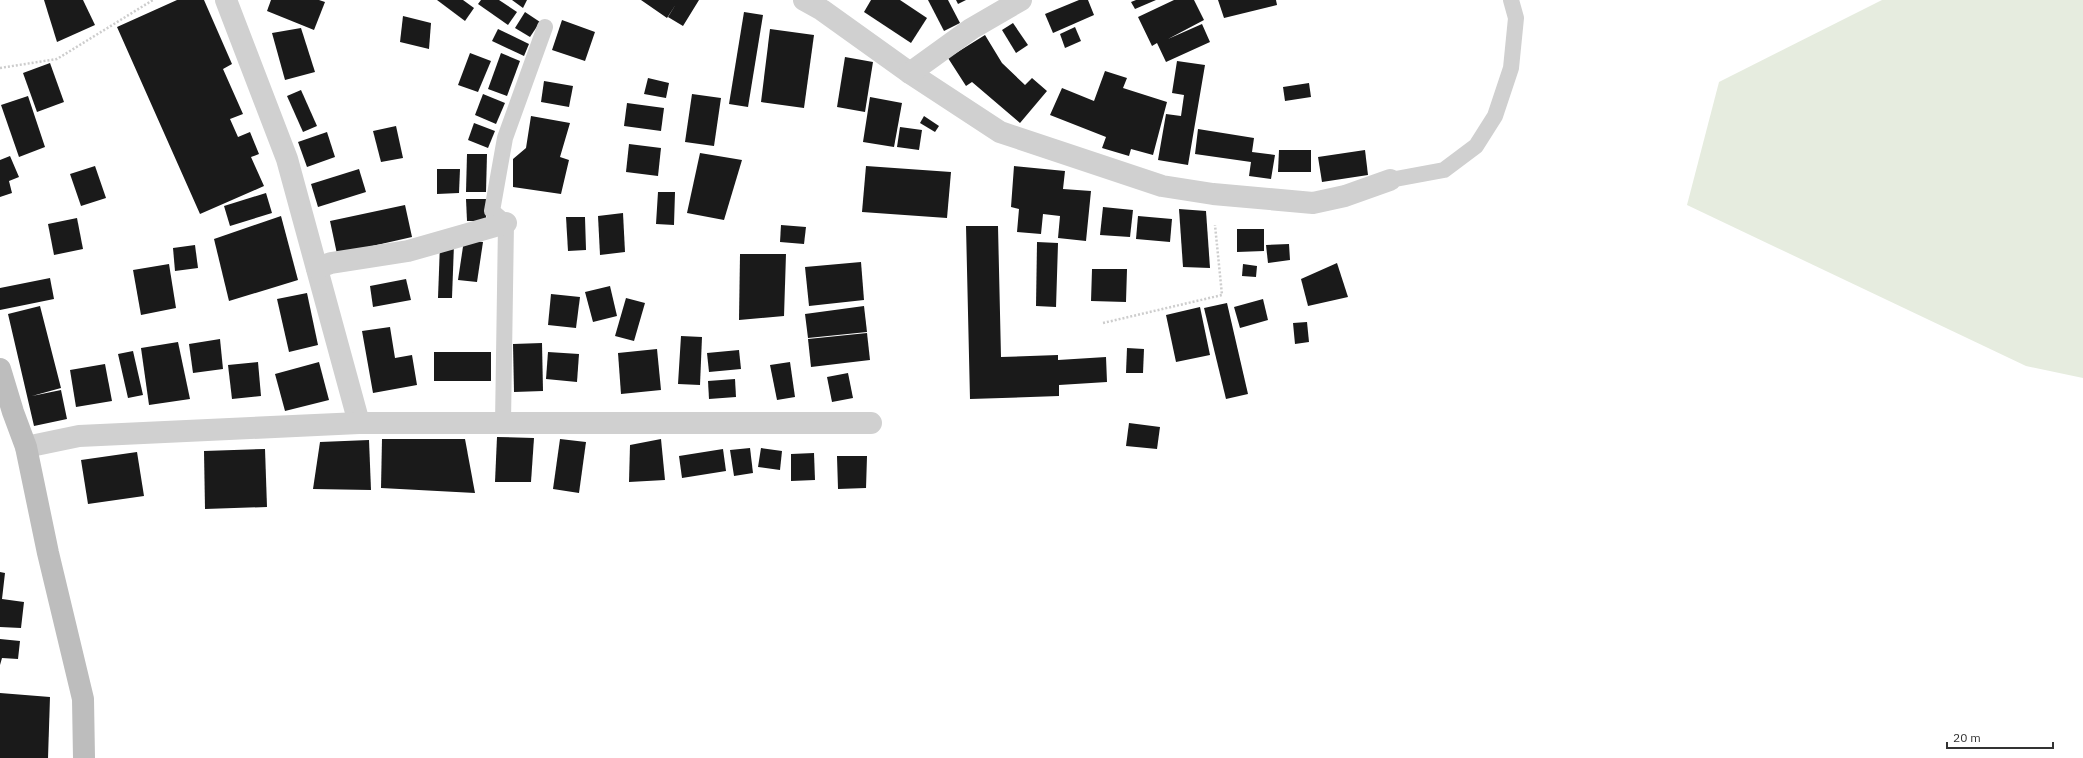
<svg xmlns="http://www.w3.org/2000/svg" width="2083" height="758" viewBox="0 0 2083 758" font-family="'IBM Plex Sans',sans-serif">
	<rect width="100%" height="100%" fill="#fff"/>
	<polygon fill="#e6ecdf" points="1882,0 2083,0 2083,378 2026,366 1687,205 1719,82"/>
	<g fill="#1a1a1a">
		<polygon points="44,0 83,0 95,25 57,42"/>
		<polygon points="177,0 204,0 232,64 223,69 243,114 230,119 238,137 250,132 259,154 251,157 264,186 200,214 117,27"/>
		<polygon points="271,0 319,0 325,2 314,30 267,11"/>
		<polygon points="437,0 463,0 474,8 465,21"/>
		<polygon points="481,0 499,0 517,12 508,25 478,4"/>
		<polygon points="512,0 527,0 523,8"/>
		<polygon points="641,0 699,0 683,26 668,17 676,4 667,18"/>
		<polygon points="871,0 900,0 927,18 911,43 864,12"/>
		<polygon points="928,0 948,0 960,23 944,31"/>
		<polygon points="956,0 966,0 958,4"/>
		<polygon points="1079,0 1088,0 1094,15 1053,33 1045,14"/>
		<polygon points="1136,0 1156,0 1135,9 1131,2"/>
		<polygon points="1174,0 1194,0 1204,20 1168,39 1202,24 1210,42 1166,62 1157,43 1152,46 1138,17"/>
		<polygon points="1218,0 1276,0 1277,5 1224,18"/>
		<polygon points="525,12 540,22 530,37 515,28"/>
		<polygon points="744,12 763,15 748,107 729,104"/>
		<polygon points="403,16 431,23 429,49 400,42"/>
		<polygon points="562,20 595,32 585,61 552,50"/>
		<polygon points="1013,23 1028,45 1016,53 1002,30"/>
		<polygon points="1075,27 1081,41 1065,48 1060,34"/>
		<polygon points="301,28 315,72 285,80 272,33"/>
		<polygon points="498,29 529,44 524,56 492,41"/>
		<polygon points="770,29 814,35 804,108 761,102"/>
		<polygon points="985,35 1002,63 1025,85 1032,78 1047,91 1020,123 972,82 966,86 948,58"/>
		<polygon points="470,53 491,61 478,92 458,85"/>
		<polygon points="501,53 520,61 507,96 488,89"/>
		<polygon points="845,57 873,62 865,112 837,107"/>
		<polygon points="1177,61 1205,65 1188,165 1158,160 1166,114 1181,116 1184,95 1172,93"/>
		<polygon points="50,63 64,102 37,112 23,73"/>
		<polygon points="1105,71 1127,78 1123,88 1167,102 1153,155 1131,149 1129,156 1102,148 1106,137 1050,115 1062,88 1094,101"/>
		<polygon points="648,78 669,83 666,98 644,94"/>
		<polygon points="544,81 573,86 569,107 541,102"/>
		<polygon points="1309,83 1311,97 1285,101 1283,87"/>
		<polygon points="301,90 317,126 303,132 287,96"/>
		<polygon points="483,94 505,103 496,124 475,115"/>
		<polygon points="692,94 721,98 714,146 685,142"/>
		<polygon points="28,96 45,147 19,157 1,105"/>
		<polygon points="870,97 902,103 894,147 863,142"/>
		<polygon points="627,103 664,108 661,131 624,126"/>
		<polygon points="531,116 570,123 560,157 569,160 561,194 513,187 513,159 526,148"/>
		<polygon points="924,116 939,126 935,132 920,123"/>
		<polygon points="474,123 495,131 488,148 468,140"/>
		<polygon points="396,126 403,158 381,162 373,131"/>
		<polygon points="900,127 922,130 919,150 897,147"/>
		<polygon points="1198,129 1254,138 1252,152 1275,155 1271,179 1249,176 1251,162 1195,154"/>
		<polygon points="327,132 335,157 307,167 298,142"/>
		<polygon points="629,144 661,148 658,176 626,172"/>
		<polygon points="1279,150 1311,150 1311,172 1278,172"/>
		<polygon points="1365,150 1368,175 1322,182 1318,157"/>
		<polygon points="700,153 742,160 724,220 687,213"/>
		<polygon points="467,154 487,154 486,192 466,192"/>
		<polygon points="10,156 19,177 9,181 12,193 0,197 0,160"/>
		<polygon points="95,166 106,198 81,206 70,174"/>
		<polygon points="866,166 951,172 947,218 862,212"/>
		<polygon points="1014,166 1065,171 1063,189 1091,191 1086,241 1058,238 1060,216 1043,214 1041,234 1017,232 1019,209 1011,207"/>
		<polygon points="359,169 366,192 318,207 311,184"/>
		<polygon points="437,169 460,169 459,193 437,194"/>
		<polygon points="658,192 675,192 674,225 656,224"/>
		<polygon points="266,193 272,213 230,226 224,206"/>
		<polygon points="466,199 486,199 486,221 467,221"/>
		<polygon points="405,205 412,237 337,254 330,221"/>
		<polygon points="1103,207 1133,210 1130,237 1100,235"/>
		<polygon points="1179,209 1206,211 1210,268 1183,267"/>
		<polygon points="623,213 625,252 600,255 598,216"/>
		<polygon points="281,216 298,280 229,301 214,239"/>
		<polygon points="1138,216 1172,219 1170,242 1136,239"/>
		<polygon points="566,217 585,217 586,250 568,251"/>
		<polygon points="77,218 83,249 54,255 48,224"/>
		<polygon points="781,225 806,227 804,244 780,242"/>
		<polygon points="966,226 998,226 1001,357 1058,355 1058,360 1106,357 1107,382 1059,385 1059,396 970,399"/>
		<polygon points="1237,229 1264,229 1264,251 1237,252"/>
		<polygon points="464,240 483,242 477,282 458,280"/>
		<polygon points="1037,242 1058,243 1056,307 1036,306"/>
		<polygon points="440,244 454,244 452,298 438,298"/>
		<polygon points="1289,244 1290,260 1268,263 1266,245"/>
		<polygon points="195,245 198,268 175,271 173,248"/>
		<polygon points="740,254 786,254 784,316 739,320"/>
		<polygon points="861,262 864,300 809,306 805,267"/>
		<polygon points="1337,263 1348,297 1308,306 1301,279"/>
		<polygon points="169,264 176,308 141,315 133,270"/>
		<polygon points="1243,264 1257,266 1256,277 1242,276"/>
		<polygon points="1092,269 1127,269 1126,302 1091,301"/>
		<polygon points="50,278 54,299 0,310 0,288"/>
		<polygon points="406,279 411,300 373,307 370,286"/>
		<polygon points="610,286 617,316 593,322 585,292"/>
		<polygon points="307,293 318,345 289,352 277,299"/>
		<polygon points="551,294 580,297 576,328 548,325"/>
		<polygon points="626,298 645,303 634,341 615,336"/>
		<polygon points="1263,299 1268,320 1240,328 1234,307"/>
		<polygon points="1227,303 1248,394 1226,399 1204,308"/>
		<polygon points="40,306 61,388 32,396 61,390 67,419 34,426 8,314"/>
		<polygon points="864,306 867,332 808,338 805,314"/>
		<polygon points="1200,307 1210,355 1176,362 1166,315"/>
		<polygon points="1307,322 1309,342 1295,344 1293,323"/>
		<polygon points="390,327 395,358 412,355 417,385 373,393 362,331"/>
		<polygon points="867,333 870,360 811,367 808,339"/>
		<polygon points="681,336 702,337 700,385 678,384"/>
		<polygon points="220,339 223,369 193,373 189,344"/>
		<polygon points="178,342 190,399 149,405 141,348"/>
		<polygon points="542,343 543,391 514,392 513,344"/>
		<polygon points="1127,348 1144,349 1143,373 1126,373"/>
		<polygon points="657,349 661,390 621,394 618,353"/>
		<polygon points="739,350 741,369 709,372 707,353"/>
		<polygon points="133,351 143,395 128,398 118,354"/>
		<rect x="434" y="352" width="57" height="29"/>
		<polygon points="548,352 579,354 577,382 546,379"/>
		<polygon points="258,362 261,396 232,399 228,365"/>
		<polygon points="319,362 329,400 285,411 275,374"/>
		<polygon points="790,362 795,397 777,400 770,365"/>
		<polygon points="105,364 112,401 76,407 70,370"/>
		<polygon points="848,373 853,398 832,402 827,377"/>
		<polygon points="735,379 736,397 709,399 708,381"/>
		<polygon points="1129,423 1160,427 1157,449 1126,446"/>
		<polygon points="497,437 534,438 531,482 495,482"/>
		<polygon points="382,439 465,439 475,493 381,488"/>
		<polygon points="560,439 586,442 579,493 553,489"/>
		<polygon points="661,439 665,480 629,482 630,445"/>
		<polygon points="369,440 371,490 313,489 320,442"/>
		<polygon points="750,448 753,473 734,476 730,450"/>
		<polygon points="761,448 782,451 780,470 758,467"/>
		<polygon points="265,449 267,507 205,509 204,451"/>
		<polygon points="723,449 726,471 682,478 679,456"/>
		<polygon points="137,452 144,496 88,504 81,460"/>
		<polygon points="814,453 815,480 791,481 791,454"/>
		<polygon points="837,456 867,456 866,488 838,489"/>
		<polygon points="0,572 5,573 2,599 24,602 21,628 0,627"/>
		<polygon points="0,639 20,641 18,659 2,658 0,665"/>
		<polygon points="0,693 50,697 48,758 0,758"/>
	</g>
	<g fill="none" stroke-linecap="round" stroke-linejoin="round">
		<g stroke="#cdcdcd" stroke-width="2.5" stroke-dasharray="2 2" stroke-linecap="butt">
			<polyline points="0,68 57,59 153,0"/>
			<polyline points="1103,323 1222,295 1215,225"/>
		</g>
		<g stroke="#d0d0d0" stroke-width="16">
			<polyline points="1390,180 1444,170 1476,146 1495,116 1511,68 1516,18 1511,0"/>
			<polyline points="503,423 506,223 492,211 505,138 545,27"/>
		</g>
		<g stroke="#d0d0d0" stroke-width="22">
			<polyline points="226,0 287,159 359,423"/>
			<polyline points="804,0 822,10 910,73 1000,132 1162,186 1213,194 1313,203 1345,196 1390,180"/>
			<polyline points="910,73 971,29 1021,0"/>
			<polyline points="317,268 331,263 408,251 506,223"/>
			<polyline points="26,447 79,436 359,423 871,423"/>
		</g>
		<polyline stroke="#bdbdbd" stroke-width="22" points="0,369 13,412 26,447 48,553 83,699 84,758"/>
	</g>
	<path d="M1947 742v6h106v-6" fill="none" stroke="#333333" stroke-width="2"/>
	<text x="1953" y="742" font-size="12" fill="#333333" stroke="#ffffff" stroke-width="3" paint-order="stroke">20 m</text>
</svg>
